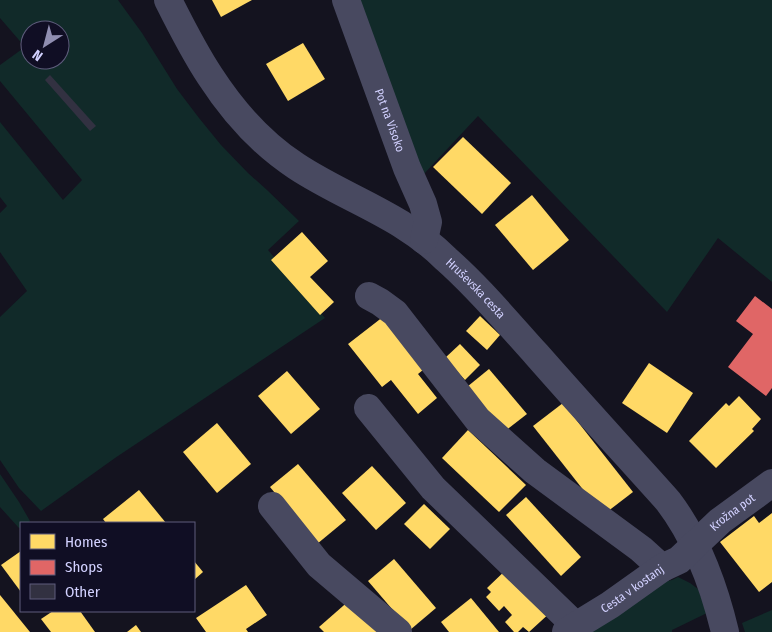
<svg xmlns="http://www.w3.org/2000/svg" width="772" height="632" viewBox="0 0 772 632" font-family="'Fira Sans Condensed',sans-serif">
	<rect width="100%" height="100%" fill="#14131f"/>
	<g fill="#112a29" fill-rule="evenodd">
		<path d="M0,0H118L142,33L177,89L199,118L221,145L248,173L267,190L299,221L268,250L325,318L115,458L41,511L19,488L0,460V317L27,291L0,252V213L7,206L0,197V122L63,200L82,180L0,81V65L25,47L0,18ZM30,30H60V60H30Z"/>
		<polygon points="354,0 772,0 772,282 718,238 667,312 478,116 423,175"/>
		<polygon points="0,474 19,502 30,521 27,523 21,523 21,527 19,528 0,507"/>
		<polygon points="678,577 690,583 698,589 707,613 672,630 672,632 591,632 667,581 672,580"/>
		<polygon points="772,610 772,632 745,632 742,623"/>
	</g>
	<g fill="#ffd966">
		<polygon points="212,0 252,0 221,17"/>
		<polygon points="303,43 325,79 288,101 266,64"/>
		<polygon points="463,137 511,183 482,214 433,167"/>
		<polygon points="532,195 569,240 533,270 495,225"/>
		<polygon points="302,232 328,261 310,277 334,302 320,315 271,260"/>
		<polygon points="388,313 429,365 418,374 437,398 418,414 391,380 382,387 348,344"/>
		<polygon points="480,316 500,335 487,350 466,331"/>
		<polygon points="460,344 480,365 465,380 445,358"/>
		<polygon points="649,363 693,393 667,433 622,403"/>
		<polygon points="489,369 527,414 505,431 462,391"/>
		<polygon points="287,371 320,409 291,434 258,396"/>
		<polygon points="739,396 761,419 752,429 754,431 716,468 689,441 726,403 729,406"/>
		<polygon points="563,403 633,492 603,515 533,426"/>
		<polygon points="217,423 251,464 217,493 183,452"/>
		<polygon points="468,430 526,485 499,512 442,458"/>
		<polygon points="298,464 346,520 317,544 270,487"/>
		<polygon points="372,466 406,503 376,530 342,493"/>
		<polygon points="139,490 166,523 106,523 103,519"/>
		<polygon points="526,497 581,557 561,576 506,515"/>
		<polygon points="424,504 450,529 430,549 404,524"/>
		<polygon points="772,513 772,582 759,592 720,542 754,516 759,523"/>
		<polygon points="21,551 21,592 1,565"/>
		<polygon points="394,559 436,608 410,630 368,581"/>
		<polygon points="194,561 203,572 194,580"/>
		<polygon points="510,566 552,611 529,632 523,627 518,632 514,632 505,622 512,615 504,606 499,611 486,597 491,592 487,588"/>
		<polygon points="246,585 267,615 246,629 248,632 206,632 196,618"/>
		<polygon points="0,595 30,632 0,632"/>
		<polygon points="471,598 499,632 449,632 441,622"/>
		<polygon points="351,599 381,632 324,632 319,627"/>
		<polygon points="53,611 80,611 95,632 51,632 41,619"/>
		<polygon points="136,625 141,632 127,632"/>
	</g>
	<polygon fill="#e06666" points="755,296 772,309 772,388 766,396 728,367 753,334 736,321"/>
	<polygon fill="#323141" points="50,75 96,126 90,131 45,80"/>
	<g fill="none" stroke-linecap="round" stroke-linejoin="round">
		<g stroke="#484960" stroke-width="28">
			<path id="s1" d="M168,0C181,26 194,52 210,76C232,110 261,143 296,166C329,188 367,203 401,224C417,234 433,246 446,259C479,288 507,322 537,355C580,404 624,452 668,501C697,539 714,586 725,632"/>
			<path id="s2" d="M346,0L407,168L423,204L428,222L424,240"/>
			<polyline points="369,296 380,302 395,313 478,420 535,471 641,549 662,568"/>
			<polyline points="368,408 433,488 576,626"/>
			<polyline points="272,506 319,565 398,632"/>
			<path id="s3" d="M566,632L610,605L662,568L679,560L720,521L772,483"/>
		</g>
	</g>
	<g text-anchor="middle" stroke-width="5" stroke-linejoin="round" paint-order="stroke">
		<g font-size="12" fill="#d2d1ff" stroke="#100e24">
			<text dy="4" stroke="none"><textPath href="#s2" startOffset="128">Pot na Visoko</textPath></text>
			<text dy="4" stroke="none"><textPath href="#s1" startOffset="431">Hruševska cesta</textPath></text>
			<text dy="4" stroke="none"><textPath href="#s3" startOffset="206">Krožna pot</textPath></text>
			<text dy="4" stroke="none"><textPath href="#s3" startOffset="79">Cesta v kostanj</textPath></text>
		</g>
	</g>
	<rect x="20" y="522" width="175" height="90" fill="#100e24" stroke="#5e5c7c"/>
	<rect x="30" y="534" width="25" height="15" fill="#ffd966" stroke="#5e5c7c"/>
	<text x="65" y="547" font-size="15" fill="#d2d1ff">Homes</text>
	<rect x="30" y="560" width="25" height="15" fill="#e06666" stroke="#5e5c7c"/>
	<text x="65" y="572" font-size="15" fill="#d2d1ff">Shops</text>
	<rect x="30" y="584" width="25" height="15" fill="#323141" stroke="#5e5c7c"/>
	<text x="65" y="597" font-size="15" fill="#d2d1ff">Other</text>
	<g transform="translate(45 45) rotate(216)"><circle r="24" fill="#100e24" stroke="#5e5c7c"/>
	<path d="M0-4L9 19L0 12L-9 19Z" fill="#908eb1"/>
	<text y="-8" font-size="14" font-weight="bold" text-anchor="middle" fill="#d2d1ff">N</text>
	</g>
</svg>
